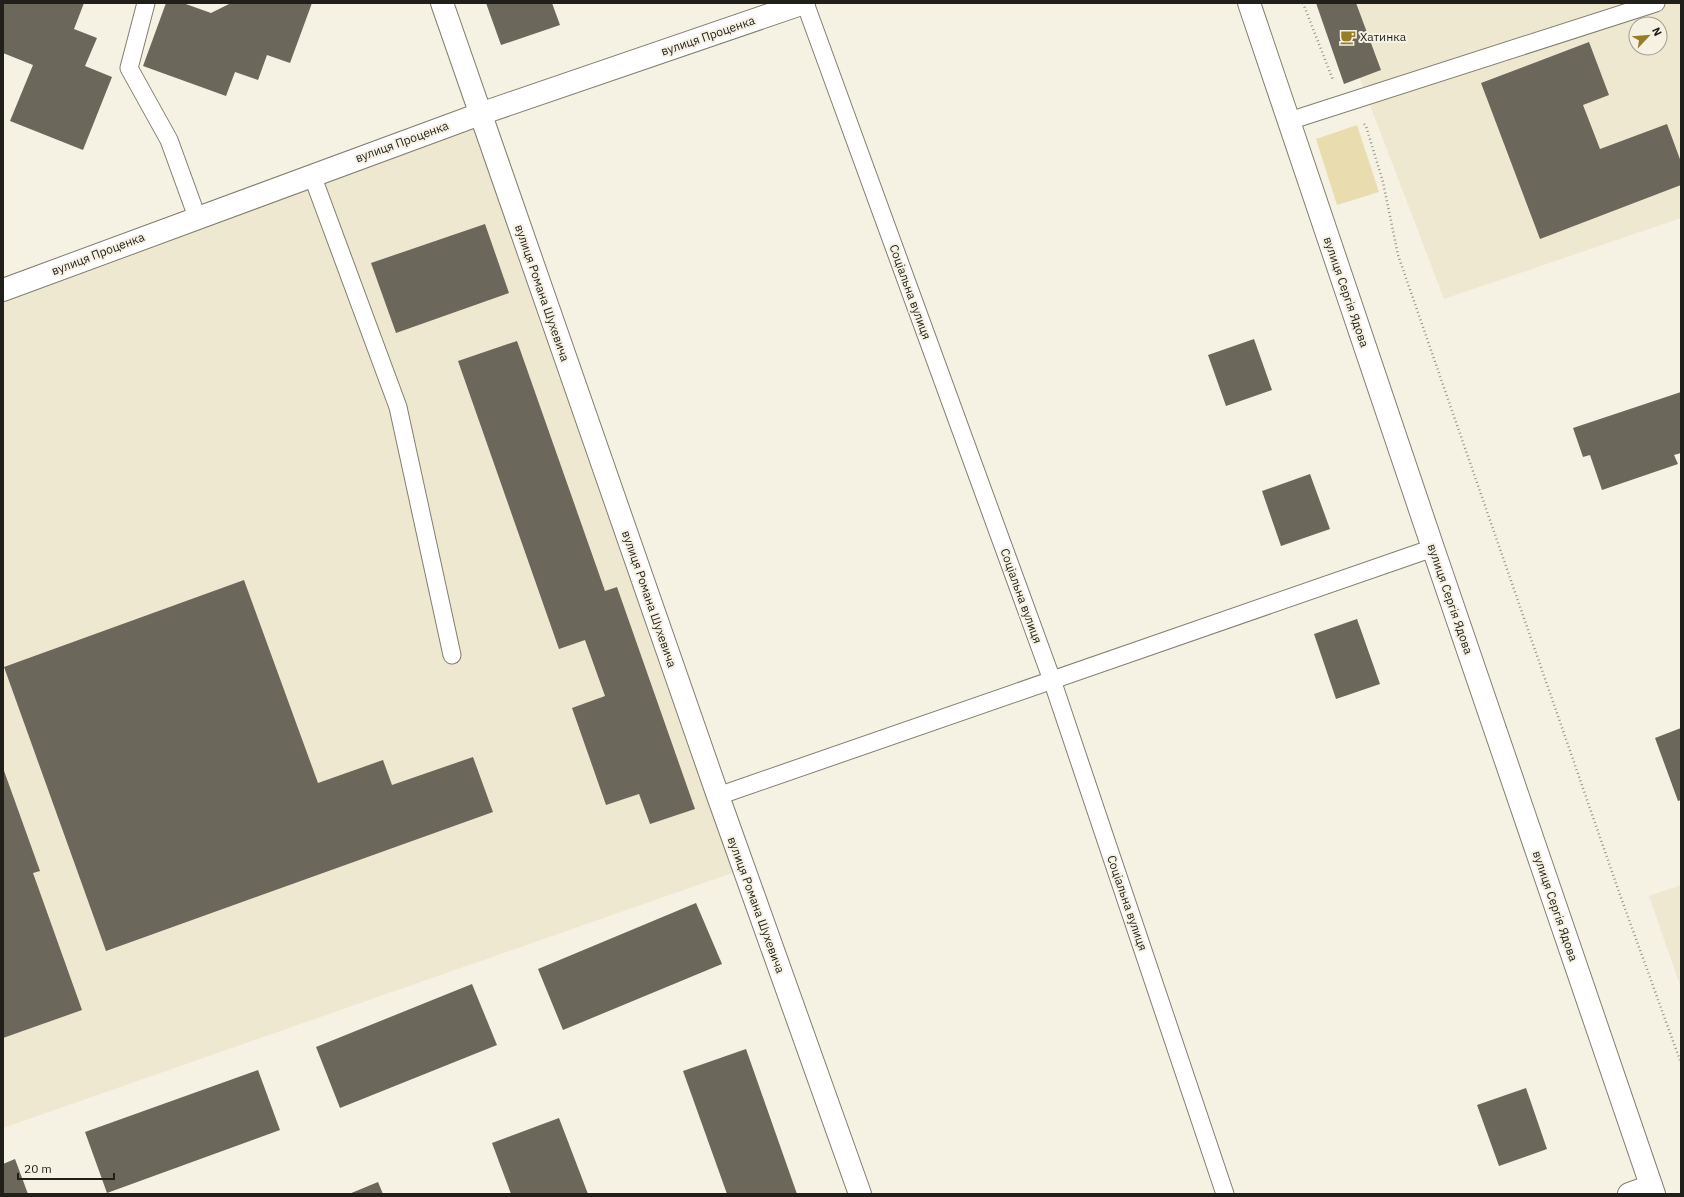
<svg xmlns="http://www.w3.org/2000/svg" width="1684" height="1197" viewBox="0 0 1684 1197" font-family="'IBM Plex Sans',sans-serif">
	<rect width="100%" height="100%" fill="#f6f2e3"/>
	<g fill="#eee8d1" fill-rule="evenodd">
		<path d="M1331,3H1681V218L1444,299ZM1636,24H1660V48H1636Z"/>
		<polygon points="474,120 738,871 3,1128 3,297"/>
		<polygon points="1681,885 1681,988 1649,896"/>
	</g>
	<polygon fill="#e9ddaf" points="1357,125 1379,192 1337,205 1316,139"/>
	<g fill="#6b675a">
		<polygon points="3,3 84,3 74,29 97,38 85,66 112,77 83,150 10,121 33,65 3,53"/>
		<polygon points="166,3 183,3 211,13 231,3 312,3 290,63 267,55 258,80 235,72 226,96 143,66"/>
		<polygon points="486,3 552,3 560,25 501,45"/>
		<polygon points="1316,3 1356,3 1381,70 1344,84"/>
		<polygon points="1589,42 1609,95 1583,105 1600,149 1667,124 1681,162 1681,185 1540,239 1481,83"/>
		<polygon points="485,224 509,293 396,333 371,263"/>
		<polygon points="1254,339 1272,390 1226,406 1208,355"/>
		<polygon points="517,341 605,591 617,587 695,809 650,824 639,794 606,805 572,708 605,696 585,640 559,649 458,361"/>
		<polygon points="1681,392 1681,453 1674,455 1678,464 1602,490 1590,455 1583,457 1573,428"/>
		<polygon points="1310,474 1330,529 1281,546 1262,491"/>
		<polygon points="244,580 318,783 383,760 392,785 473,757 493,812 106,951 4,667"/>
		<polygon points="1357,619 1380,684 1336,699 1314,634"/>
		<polygon points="1681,728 1681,800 1678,801 1655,738"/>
		<polygon points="3,768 40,871 33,873 82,1010 3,1038"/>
		<polygon points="696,903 722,964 563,1030 538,969"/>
		<polygon points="472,984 497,1045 340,1108 316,1047"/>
		<polygon points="746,1049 797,1194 727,1194 683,1071"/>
		<polygon points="258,1070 280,1130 107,1193 85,1132"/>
		<polygon points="1526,1088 1547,1149 1499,1166 1477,1105"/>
		<polygon points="559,1118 588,1194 511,1194 492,1143"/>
		<polygon points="15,1159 28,1194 3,1194 3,1164"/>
		<polygon points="378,1182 383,1194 349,1194"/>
	</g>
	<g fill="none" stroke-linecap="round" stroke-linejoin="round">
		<defs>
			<g id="service">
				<polyline points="146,3 129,68 169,140 197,217"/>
				<polyline points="805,3 1052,680 1225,1194"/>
				<polyline points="1289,121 1656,3"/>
				<polyline points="312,175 398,407 452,655"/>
				<polyline points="718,796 1433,548"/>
			</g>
			<g id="minor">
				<polyline points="442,3 718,796 860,1194"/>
				<polyline points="1629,1194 1651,1186"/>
			</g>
			<g id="tertiary">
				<polyline points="1249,3 1433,548 1654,1194"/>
				<polyline points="3,290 480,114 804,3"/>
			</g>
		</defs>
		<use href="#service" stroke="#827e70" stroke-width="19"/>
		<use href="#minor" stroke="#827e70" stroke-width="24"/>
		<use href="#tertiary" stroke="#827e70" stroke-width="24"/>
		<g stroke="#959388" stroke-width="2.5" stroke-dasharray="1 3" stroke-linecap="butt">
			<polyline points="1303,3 1333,80"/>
			<polyline points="1364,124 1366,126 1383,182 1398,255 1619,892 1681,1063"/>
		</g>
		<use href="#service" stroke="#fff" stroke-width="17"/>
		<use href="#minor" stroke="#fff" stroke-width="22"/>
		<use href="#tertiary" stroke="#fff" stroke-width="22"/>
	</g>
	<defs>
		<symbol id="cafe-bare" viewBox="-9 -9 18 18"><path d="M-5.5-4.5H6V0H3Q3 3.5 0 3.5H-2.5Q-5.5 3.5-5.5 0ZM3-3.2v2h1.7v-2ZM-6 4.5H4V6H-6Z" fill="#957e26" stroke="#f6f2e3" stroke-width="2.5" paint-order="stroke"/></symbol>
	</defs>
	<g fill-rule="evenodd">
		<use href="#cafe-bare" x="1337" y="26" width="22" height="22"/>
	</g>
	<g text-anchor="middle" stroke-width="4" stroke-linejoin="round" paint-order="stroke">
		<g font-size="12" fill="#201f19" stroke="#f6f2e3">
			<text transform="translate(708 36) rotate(-19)" y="4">вулиця Проценка</text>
			<text transform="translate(402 142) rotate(-20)" y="4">вулиця Проценка</text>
			<text transform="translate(98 254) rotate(-21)" y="4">вулиця Проценка</text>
			<text transform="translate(910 292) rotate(70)" y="4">Соціальна вулиця</text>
			<text transform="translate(1346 292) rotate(71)" y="4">вулиця Сергія Ядова</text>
			<text transform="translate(542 293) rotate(71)" y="4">вулиця Романа Шухевича</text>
			<text transform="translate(1021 596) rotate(70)" y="4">Соціальна вулиця</text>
			<text transform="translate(649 599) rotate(71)" y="4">вулиця Романа Шухевича</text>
			<text transform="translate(1450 599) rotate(71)" y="4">вулиця Сергія Ядова</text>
			<text transform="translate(1127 903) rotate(71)" y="4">Соціальна вулиця</text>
			<text transform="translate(756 905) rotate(70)" y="4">вулиця Романа Шухевича</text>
			<text transform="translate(1555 906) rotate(71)" y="4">вулиця Сергія Ядова</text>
		</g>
		<g font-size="12" fill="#201f19" stroke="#f6f2e3" text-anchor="start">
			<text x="1360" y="41">Хатинка</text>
		</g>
	</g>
	<rect width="1684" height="1197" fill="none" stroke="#201f19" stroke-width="8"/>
	<g transform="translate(1648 36) rotate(64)"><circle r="19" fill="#f6f2e3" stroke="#a09e92"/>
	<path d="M0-3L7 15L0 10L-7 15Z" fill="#957e26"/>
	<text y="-6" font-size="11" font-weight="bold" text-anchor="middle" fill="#201f19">N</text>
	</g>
	<path d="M18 1173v6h96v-6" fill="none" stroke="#201f19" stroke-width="2"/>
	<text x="24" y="1173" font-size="12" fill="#201f19" stroke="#f6f2e3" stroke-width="3" paint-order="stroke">20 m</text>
</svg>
